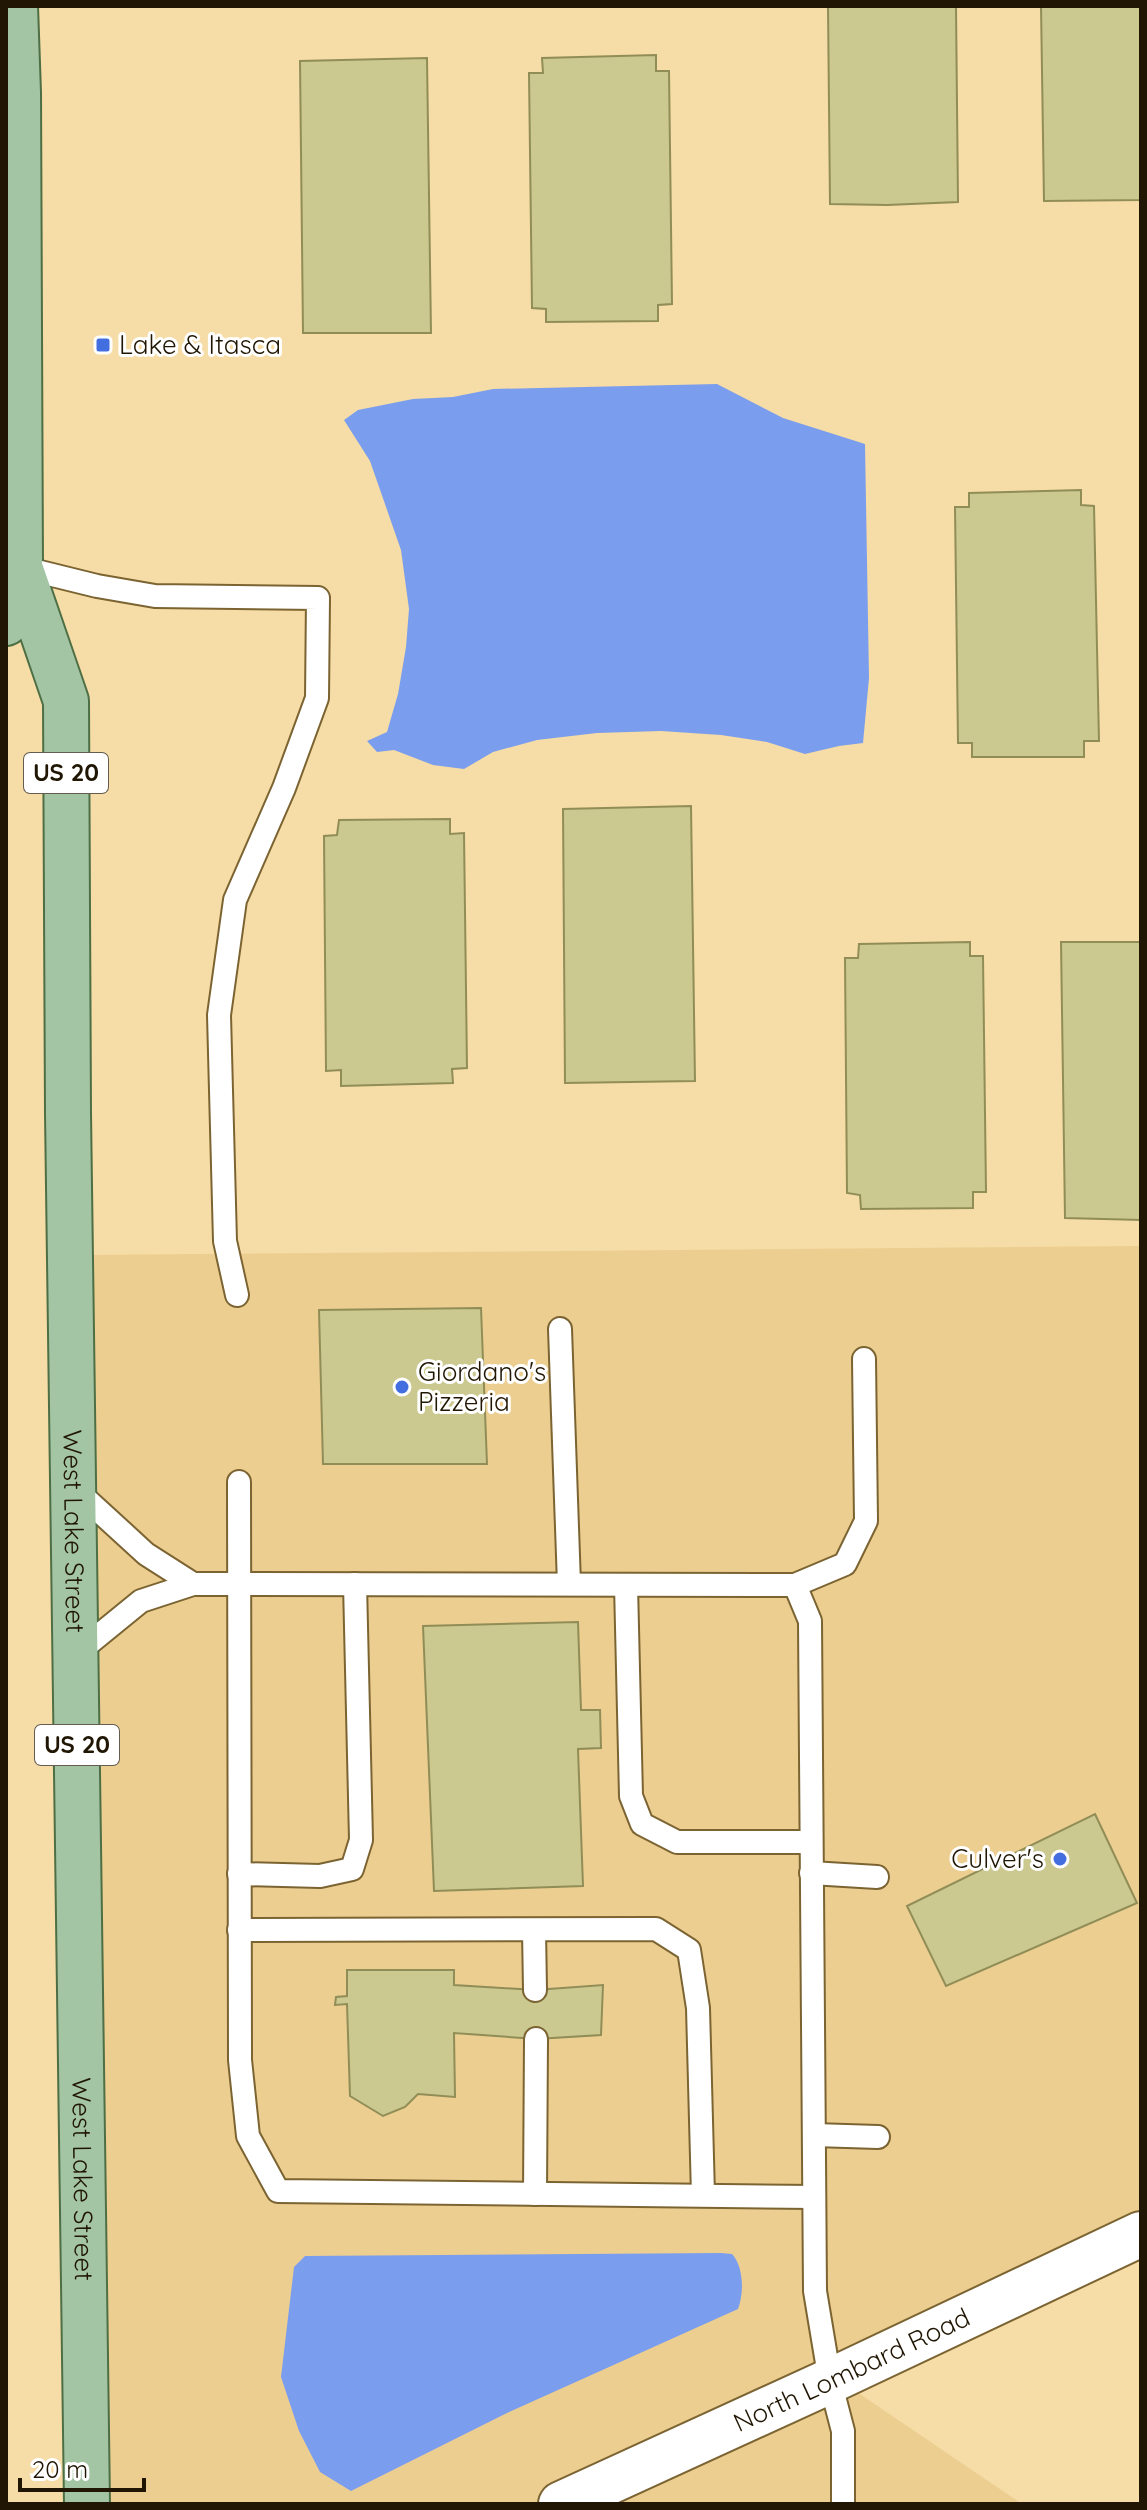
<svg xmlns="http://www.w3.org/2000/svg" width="1147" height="2510" viewBox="0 0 1147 2510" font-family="Quicksand,sans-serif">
	<rect width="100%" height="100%" fill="#f6dca6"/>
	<polygon fill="#ecce91" points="1141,1246 1141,2214 820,2367 1022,2504 98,2504 91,1255"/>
	<g fill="#7a9eed">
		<polygon points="717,384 783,418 865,444 869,678 863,743 839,746 805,754 767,742 721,735 661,731 597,733 537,740 493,752 464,769 433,765 394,750 377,752 367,741 387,732 398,694 406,647 409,609 401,550 370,461 344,420 358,410 413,399 453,397 493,389"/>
		<path d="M721,2253L732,2254C744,2267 744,2294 738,2309L507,2413L351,2491L320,2472L299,2431L281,2377L294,2267L305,2256Z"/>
	</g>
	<g fill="#cbc890" stroke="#918d57" stroke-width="2">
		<polygon points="828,6 956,6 958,202 887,205 830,204"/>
		<polygon points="1041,6 1141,6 1141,200 1044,201"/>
		<polygon points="656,55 656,71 669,71 672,304 658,305 658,321 546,322 546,309 532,308 529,73 543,73 542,58"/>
		<polygon points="427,58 431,333 303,333 300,61"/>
		<polygon points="1081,490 1081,505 1094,506 1099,741 1084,741 1084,757 972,757 972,743 958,743 955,507 969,507 969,493"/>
		<polygon points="691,806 695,1081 565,1083 563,809"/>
		<polygon points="450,819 450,834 464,833 467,1068 452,1069 453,1083 341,1086 341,1070 326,1071 324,836 337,835 339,820"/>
		<polygon points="970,942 970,956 983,956 986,1192 973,1192 973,1208 861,1209 860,1195 847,1193 845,958 858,958 859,944"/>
		<polygon points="1061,942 1141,942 1141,1220 1065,1218"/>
		<polygon points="481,1308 487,1464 323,1464 319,1310"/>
		<polygon points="578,1622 581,1710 600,1710 601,1748 578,1749 583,1886 434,1891 423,1626"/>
		<polygon points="1095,1814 1137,1903 946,1986 907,1906"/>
		<polygon points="347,1970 454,1970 454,1985 535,1990 603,1985 601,2035 536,2039 454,2033 455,2097 418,2094 405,2107 383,2116 350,2096 347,2004 335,2005 336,1997 347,1996"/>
	</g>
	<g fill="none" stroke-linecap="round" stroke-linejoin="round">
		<defs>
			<g id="service">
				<polyline points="20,567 97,586 155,596 318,598 317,698 284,788 235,900 219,1015 225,1241 237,1295"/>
				<polyline points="560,1329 569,1584"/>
				<polyline points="239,1482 240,2060 248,2136 278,2191 814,2197"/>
				<polyline points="74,1488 146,1554 193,1584"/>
				<polyline points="626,1585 631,1796 642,1824 677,1842 811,1842"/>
				<polyline points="795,1585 845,1564 866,1521 864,1359"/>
				<polyline points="76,1654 141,1601 193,1584 795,1585 810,1621 815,2291 830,2381 843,2431 843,2504"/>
				<polyline points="811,1873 877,1877"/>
				<polyline points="239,1874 320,1876 352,1869 361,1840 355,1584"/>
				<polyline points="239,1930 656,1929 689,1950 698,2008 703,2195"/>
				<polyline points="534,1930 535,1990"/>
				<polyline points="814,2135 878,2137"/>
				<polyline points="535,2194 536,2039"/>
			</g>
			<g id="tertiary">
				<path id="s1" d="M561,2504L830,2381L1141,2234"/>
			</g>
			<g id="primary">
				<path id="s2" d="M20,567L66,701L68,1113L87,2504"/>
				<polyline points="6,623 20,567 18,93 15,6"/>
			</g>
		</defs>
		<use href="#service" stroke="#7b6432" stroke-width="26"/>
		<use href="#tertiary" stroke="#7b6432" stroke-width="48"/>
		<use href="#primary" stroke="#4e6f45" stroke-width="48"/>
		<use href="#service" stroke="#fff" stroke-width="22"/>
		<use href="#tertiary" stroke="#fff" stroke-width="44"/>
		<use href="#primary" stroke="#a3c5a4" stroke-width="44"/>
	</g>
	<g fill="#426ee0" stroke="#fff" stroke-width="3">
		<rect x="95" y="337" width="16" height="16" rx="4"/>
		<circle cx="402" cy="1387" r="8"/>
		<circle cx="1060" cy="1859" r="8"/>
	</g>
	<g text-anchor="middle" stroke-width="6" stroke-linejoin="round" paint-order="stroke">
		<g fill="#fff" stroke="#635c4f" stroke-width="2">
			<rect x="24" y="753" width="84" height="40" rx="6"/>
			<rect x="35" y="1725" width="84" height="40" rx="6"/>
		</g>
		<g font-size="24" font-weight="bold" fill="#201603">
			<text x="66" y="781">US 20</text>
			<text x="77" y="1753">US 20</text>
		</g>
		<g font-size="26" fill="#201603" stroke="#fff" text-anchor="start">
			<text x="119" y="354">Lake &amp; Itasca</text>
			<text x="418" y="1381">Giordano's<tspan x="418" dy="30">Pizzeria</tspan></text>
			<text x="1044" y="1868" text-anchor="end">Culver's</text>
		</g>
		<g font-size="26" fill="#201603" stroke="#fff">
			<text dy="9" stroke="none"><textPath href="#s2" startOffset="972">West Lake Street</textPath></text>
			<text dy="9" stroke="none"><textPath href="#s2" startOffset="1620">West Lake Street</textPath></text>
			<text dy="9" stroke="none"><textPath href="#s1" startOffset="320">North Lombard Road</textPath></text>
		</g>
	</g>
	<rect width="1147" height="2510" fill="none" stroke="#201603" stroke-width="16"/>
	<path d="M20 2478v12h124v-12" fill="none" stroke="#201603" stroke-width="4"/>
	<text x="32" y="2478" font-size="24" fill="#201603" stroke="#ffffff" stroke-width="6" paint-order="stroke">20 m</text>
</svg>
